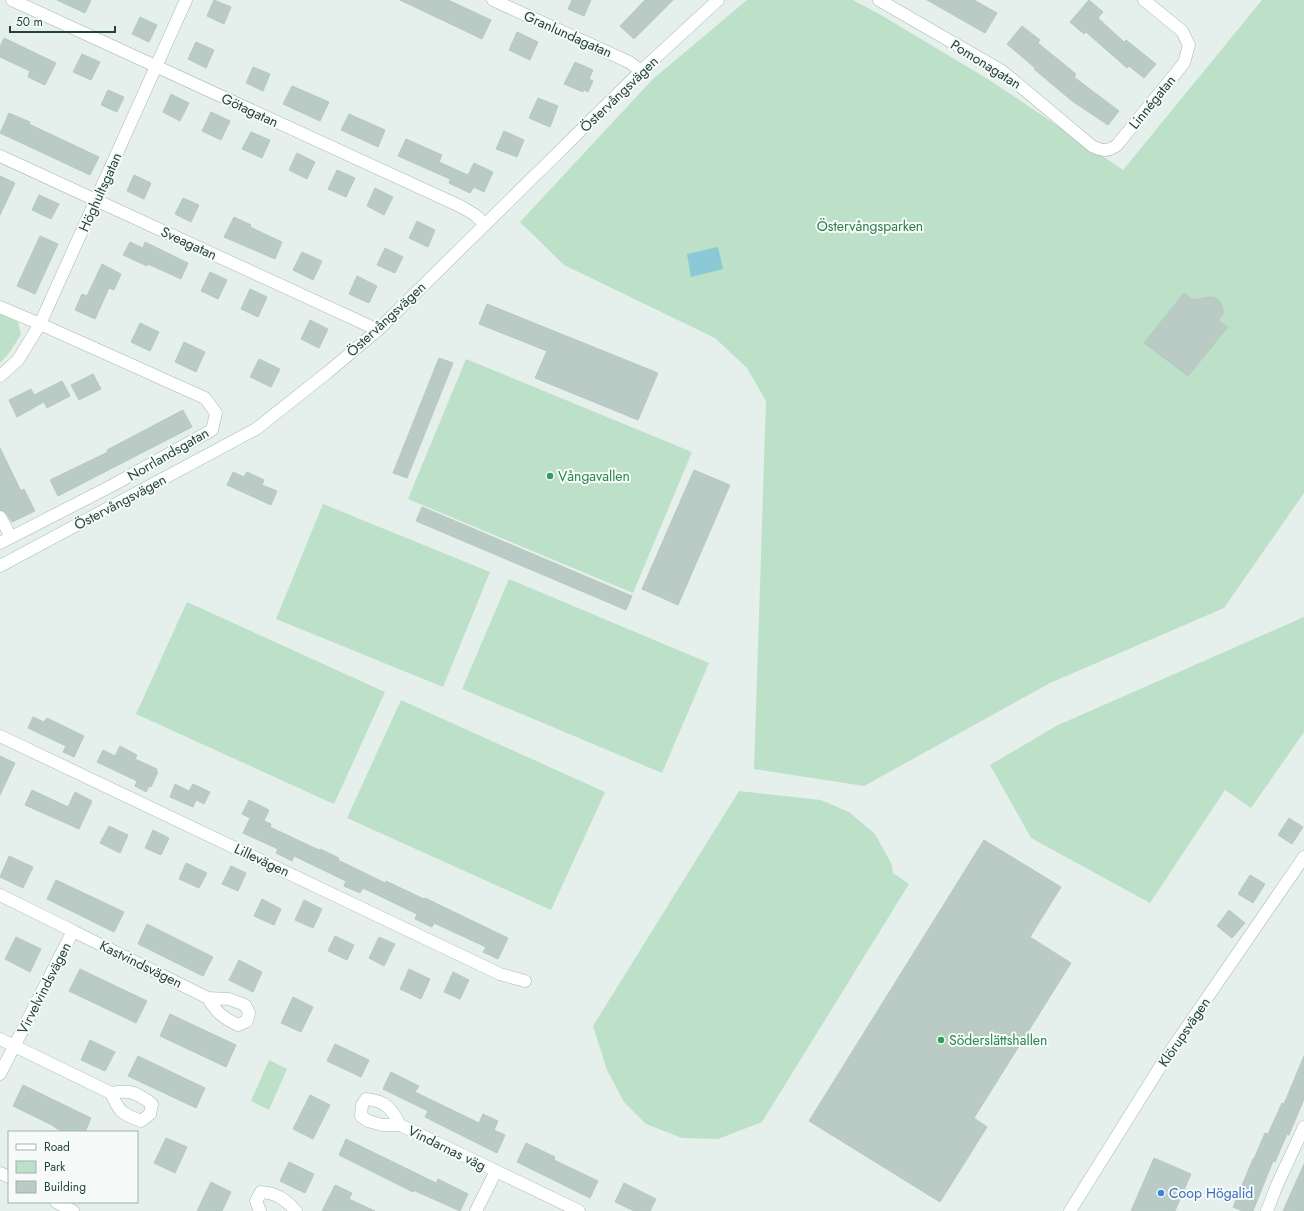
<svg xmlns="http://www.w3.org/2000/svg" width="1304" height="1211" viewBox="0 0 1304 1211" font-family="Jost,sans-serif">
	<rect width="100%" height="100%" fill="#e5efeb"/>
	<g fill="#bde1c8">
		<polygon points="747,0 853,0 881,15 991,81 1123,170 1262,0 1304,0 1304,493 1224,608 1050,683 864,786 754,769 766,401 747,368 715,338 564,265 520,222 653,79"/>
		<polygon points="0,314 18,322 21,334 10,352 0,363"/>
		<polygon points="466,359 692,452 633,593 408,499"/>
		<polygon points="323,504 490,572 443,687 276,619"/>
		<polygon points="509,579 709,663 662,773 462,689"/>
		<polygon points="187,602 385,692 334,804 136,714"/>
		<polygon points="1304,617 1304,732 1251,808 1225,790 1150,903 1031,838 990,765 1056,726"/>
		<polygon points="401,700 605,792 551,910 347,818"/>
		<polygon points="739,791 821,800 849,812 875,834 892,865 893,873 909,884 762,1122 718,1139 682,1138 646,1124 624,1102 607,1070 593,1026"/>
		<polygon points="269,1060 287,1069 269,1110 251,1101"/>
	</g>
	<polygon fill="#8bc9d7" points="718,247 723,269 691,277 687,254"/>
	<g fill="#bacac4" stroke="#b7c9c2">
		<polygon points="57,0 91,0 85,13"/>
		<polygon points="214,0 231,7 224,24 207,16"/>
		<polygon points="400,0 448,0 491,20 482,39"/>
		<polygon points="572,0 591,0 584,16 568,9"/>
		<polygon points="645,0 673,0 634,39 620,26"/>
		<polygon points="927,0 974,0 997,13 985,33"/>
		<polygon points="1089,0 1103,12 1098,18 1124,42 1126,40 1156,64 1144,78 1129,66 1127,68 1086,32 1084,34 1070,22"/>
		<polygon points="140,17 157,25 149,42 132,34"/>
		<polygon points="1022,26 1040,40 1038,43 1076,74 1074,77 1119,111 1108,125 1072,101 1034,69 1035,68 1007,44"/>
		<polygon points="517,32 538,42 530,60 509,50"/>
		<polygon points="4,38 56,63 45,85 28,77 30,71 0,57 0,47"/>
		<polygon points="196,42 214,50 206,68 188,59"/>
		<polygon points="82,54 100,62 91,80 73,72"/>
		<polygon points="575,62 593,70 589,79 593,81 588,92 584,90 583,92 564,84"/>
		<polygon points="253,67 270,74 263,91 246,83"/>
		<polygon points="292,86 329,102 320,121 283,104"/>
		<polygon points="108,90 124,97 117,112 101,105"/>
		<polygon points="171,94 189,103 180,121 163,112"/>
		<polygon points="538,98 558,106 550,127 529,118"/>
		<polygon points="211,112 230,121 221,140 202,131"/>
		<polygon points="9,113 30,122 29,124 99,157 90,175 0,133"/>
		<polygon points="349,114 385,130 378,147 341,130"/>
		<polygon points="504,131 524,140 517,157 496,149"/>
		<polygon points="251,132 270,140 262,158 242,149"/>
		<polygon points="406,139 442,155 439,162 468,175 474,163 493,172 484,192 474,187 470,193 449,183 450,179 398,156"/>
		<polygon points="297,153 315,162 307,179 289,170"/>
		<polygon points="337,170 355,178 346,197 328,189"/>
		<polygon points="134,175 151,183 144,199 127,191"/>
		<polygon points="0,176 15,183 0,215"/>
		<polygon points="375,188 393,197 384,215 367,206"/>
		<polygon points="39,195 59,204 51,219 32,210"/>
		<polygon points="183,198 199,205 191,222 175,214"/>
		<polygon points="234,217 251,225 250,227 282,242 275,259 224,237"/>
		<polygon points="417,221 435,230 428,247 409,238"/>
		<polygon points="40,236 58,244 35,294 17,286"/>
		<polygon points="130,242 143,248 145,242 188,263 181,279 148,264 147,266 123,255"/>
		<polygon points="385,248 403,257 395,273 377,265"/>
		<polygon points="302,252 322,261 313,280 293,270"/>
		<polygon points="102,264 121,274 114,290 109,288 95,319 75,310 82,294 87,296"/>
		<polygon points="210,272 227,280 218,299 201,291"/>
		<polygon points="357,276 377,286 369,303 349,294"/>
		<polygon points="250,289 267,297 258,317 241,309"/>
		<polygon points="1184,293 1193,300 1209,297 1213,297 1219,300 1223,308 1223,314 1218,320 1228,327 1188,376 1144,343"/>
		<polygon points="487,304 658,373 638,420 535,378 547,351 479,324"/>
		<polygon points="310,320 328,329 319,348 301,339"/>
		<polygon points="140,323 159,332 150,351 131,342"/>
		<polygon points="184,342 205,352 196,372 175,362"/>
		<polygon points="439,358 453,363 407,478 393,473"/>
		<polygon points="259,359 280,369 271,387 250,377"/>
		<polygon points="93,374 101,389 79,400 71,385"/>
		<polygon points="62,381 70,396 47,408 44,402 17,417 9,400 31,389 34,395"/>
		<polygon points="183,410 192,427 58,496 50,480 108,452 107,450"/>
		<polygon points="0,448 21,491 24,489 35,511 12,522 6,513 0,510"/>
		<polygon points="694,470 730,485 678,605 642,589"/>
		<polygon points="233,472 244,477 247,472 264,480 262,485 277,491 271,505 227,485"/>
		<polygon points="422,507 632,596 626,610 416,521"/>
		<polygon points="33,717 44,722 47,718 84,736 74,757 63,752 66,746 28,728"/>
		<polygon points="120,746 137,755 135,759 157,769 156,771 158,772 151,787 149,786 146,792 135,786 137,781 97,762 103,750 115,756"/>
		<polygon points="0,756 15,763 0,795"/>
		<polygon points="175,784 189,791 193,784 210,792 204,804 196,800 193,807 170,797"/>
		<polygon points="32,790 68,807 75,792 92,801 79,829 25,805"/>
		<polygon points="249,800 269,810 264,821 271,824 270,827 319,850 320,849 339,858 338,860 385,883 386,881 424,899 425,898 508,938 498,959 483,952 486,947 434,923 432,927 415,919 417,914 363,888 360,893 344,886 346,881 294,856 292,861 276,853 278,849 243,833 250,818 242,814"/>
		<polygon points="1289,818 1303,827 1292,844 1278,835"/>
		<polygon points="109,826 128,835 120,853 100,843"/>
		<polygon points="153,830 169,838 161,855 145,848"/>
		<polygon points="984,840 1061,887 1030,937 1071,963 974,1118 987,1127 940,1202 809,1121"/>
		<polygon points="9,856 33,867 23,888 0,877"/>
		<polygon points="186,863 207,873 199,888 179,879"/>
		<polygon points="231,866 246,873 238,891 222,884"/>
		<polygon points="1250,875 1265,884 1253,903 1238,894"/>
		<polygon points="56,880 124,912 114,932 47,899"/>
		<polygon points="262,899 281,909 274,925 254,916"/>
		<polygon points="304,900 322,909 313,928 295,920"/>
		<polygon points="1229,910 1245,923 1232,938 1217,926"/>
		<polygon points="147,924 213,957 203,976 138,944"/>
		<polygon points="335,936 354,945 347,960 328,951"/>
		<polygon points="16,937 41,949 30,972 5,959"/>
		<polygon points="379,937 395,944 384,966 369,958"/>
		<polygon points="239,960 262,972 253,992 229,980"/>
		<polygon points="80,969 147,1001 136,1023 69,991"/>
		<polygon points="409,969 430,979 421,999 400,989"/>
		<polygon points="453,972 469,980 460,999 444,992"/>
		<polygon points="293,997 313,1007 301,1032 281,1023"/>
		<polygon points="170,1014 236,1045 226,1067 160,1036"/>
		<polygon points="90,1040 115,1052 105,1071 81,1060"/>
		<polygon points="335,1044 369,1060 361,1077 327,1061"/>
		<polygon points="138,1056 205,1088 196,1108 128,1076"/>
		<polygon points="1304,1056 1304,1099 1289,1135 1287,1134 1275,1162 1273,1161 1253,1211 1242,1211 1233,1207 1253,1159 1254,1159 1265,1133 1268,1134 1282,1103 1284,1104"/>
		<polygon points="391,1072 419,1086 415,1092 479,1123 483,1114 498,1121 494,1130 505,1135 497,1153 425,1117 428,1111 383,1089"/>
		<polygon points="23,1085 91,1118 85,1132 64,1132 54,1127 54,1126 13,1106"/>
		<polygon points="310,1095 330,1105 313,1139 293,1129"/>
		<polygon points="166,1138 187,1147 175,1173 154,1163"/>
		<polygon points="346,1139 436,1183 438,1179 468,1194 460,1211 413,1190 413,1192 339,1155"/>
		<polygon points="526,1143 555,1157 554,1160 598,1181 590,1198 517,1162"/>
		<polygon points="1154,1158 1191,1174 1175,1211 1131,1211"/>
		<polygon points="289,1162 314,1174 305,1193 280,1181"/>
		<polygon points="1304,1164 1304,1211 1283,1211"/>
		<polygon points="211,1182 231,1192 222,1211 197,1211"/>
		<polygon points="624,1183 656,1199 650,1211 634,1211 615,1202"/>
		<polygon points="335,1185 352,1193 349,1199 375,1211 322,1211"/>
	</g>
	<g fill="none" stroke-linecap="round" stroke-linejoin="round">
		<defs>
			<g id="street">
				<polyline points="12,0 462,207 475,215 485,224"/>
				<polyline points="493,0 629,62 641,71"/>
				<path d="M879,0L1002,71L1092,146C1102,151 1108,152 1117,145L1184,63L1189,45L1182,31L1144,0"/>
				<polyline points="0,156 378,330"/>
				<polyline points="0,307 40,324 205,398 216,413 212,430 113,485 0,543"/>
				<polyline points="0,376 18,360 40,324 186,0"/>
				<polyline points="0,517 11,537"/>
				<polyline points="0,736 500,974 525,981"/>
				<polyline points="0,895 73,931 0,1074"/>
				<path d="M73,931L208,998C216,1012 223,1018 238,1025L247,1021L249,1013L245,1005L229,999L208,998"/>
				<path d="M0,1039L111,1093C130,1090 136,1092 152,1104L150,1114L141,1121C122,1114 119,1112 111,1093"/>
				<path d="M400,1125C391,1108 386,1101 366,1099L362,1105L361,1116L368,1121L382,1125H400L496,1171L476,1211"/>
				<polyline points="496,1171 579,1211"/>
				<polyline points="0,1173 9,1177"/>
				<polyline points="56,1202 73,1211"/>
				<path d="M260,1211L256,1201L261,1192C277,1193 286,1200 296,1211"/>
				<polyline points="1070,1211 1165,1059 1304,857"/>
				<polyline points="1267,1211 1277,1185 1304,1127"/>
			</g>
			<polyline id="secondary" points="0,566 256,429 328,372 378,330 641,71 718,0"/>
		</defs>
		<use href="#street" stroke="#a7b8b3" stroke-width="13"/>
		<use href="#secondary" stroke="#a3bcb3" stroke-width="13"/>
		<use href="#street" stroke="#fff" stroke-width="12"/>
		<use href="#secondary" stroke="#fff" stroke-width="12"/>
	</g>
	<g fill="#2e9e5b" stroke="#f6fbf9" stroke-width="1.5">
		<circle cx="550" cy="476" r="4"/>
		<circle cx="941" cy="1040" r="4"/>
	</g>
	<circle fill="#3f7fe0" stroke="#f6fbf9" stroke-width="1.5" cx="1161" cy="1193" r="4"/>
	<g text-anchor="middle" stroke-width="4" stroke-linejoin="round" paint-order="stroke">
		<g font-size="14" fill="#22433b" stroke="#f6fbf9">
			<text transform="translate(568 34) rotate(24)" y="5">Granlundagatan</text>
			<text transform="translate(986 64) rotate(32)" y="5">Pomonagatan</text>
			<text transform="translate(619 94) rotate(-44)" y="5">Östervångsvägen</text>
			<text transform="translate(1152 102) rotate(-51)" y="5">Linnégatan</text>
			<text transform="translate(250 110) rotate(25)" y="5">Götagatan</text>
			<text transform="translate(100 192) rotate(-66)" y="5">Höghultsgatan</text>
			<text transform="translate(189 243) rotate(25)" y="5">Sveagatan</text>
			<text transform="translate(386 319) rotate(-43)" y="5">Östervångsvägen</text>
			<text transform="translate(168 454) rotate(-30)" y="5">Norrlandsgatan</text>
			<text transform="translate(120 502) rotate(-28)" y="5">Östervångsvägen</text>
			<text transform="translate(262 860) rotate(25)" y="5">Lillevägen</text>
			<text transform="translate(141 964) rotate(26)" y="5">Kastvindsvägen</text>
			<text transform="translate(44 988) rotate(-63)" y="5">Virvelvindsvägen</text>
			<text transform="translate(1184 1032) rotate(-56)" y="5">Klörupsvägen</text>
			<text transform="translate(447 1148) rotate(26)" y="5">Vindarnas väg</text>
		</g>
		<g font-size="14" fill="#2a7d4c" stroke="#f6fbf9">
			<text x="870" y="231">Östervångsparken</text>
		</g>
		<g font-size="14" fill="#27864d" stroke="#f6fbf9" text-anchor="start">
			<text x="558" y="481">Vångavallen</text>
			<text x="949" y="1045">Söderslättshallen</text>
		</g>
		<g font-size="14" fill="#366cbe" stroke="#f6fbf9" text-anchor="start">
			<text x="1169" y="1198">Coop Högalid</text>
		</g>
	</g>
	<rect x="8" y="1131" width="130" height="72" fill="#f6fbf9" stroke="#a1b1ad"/>
	<rect x="16" y="1144" width="20" height="6" fill="#ffffff" stroke="#a1b1ad"/>
	<text x="44" y="1151" font-size="12" fill="#22433b">Road</text>
	<rect x="16" y="1161" width="20" height="12" fill="#bde1c8" stroke="#a1b1ad"/>
	<text x="44" y="1171" font-size="12" fill="#22433b">Park</text>
	<rect x="16" y="1181" width="20" height="12" fill="#bacac4" stroke="#a1b1ad"/>
	<text x="44" y="1191" font-size="12" fill="#22433b">Building</text>
	<path d="M10 26v6h105v-6" fill="none" stroke="#22433b" stroke-width="2"/>
	<text x="16" y="26" font-size="12" fill="#22433b" stroke="#f6fbf9" stroke-width="3" paint-order="stroke">50 m</text>
</svg>
